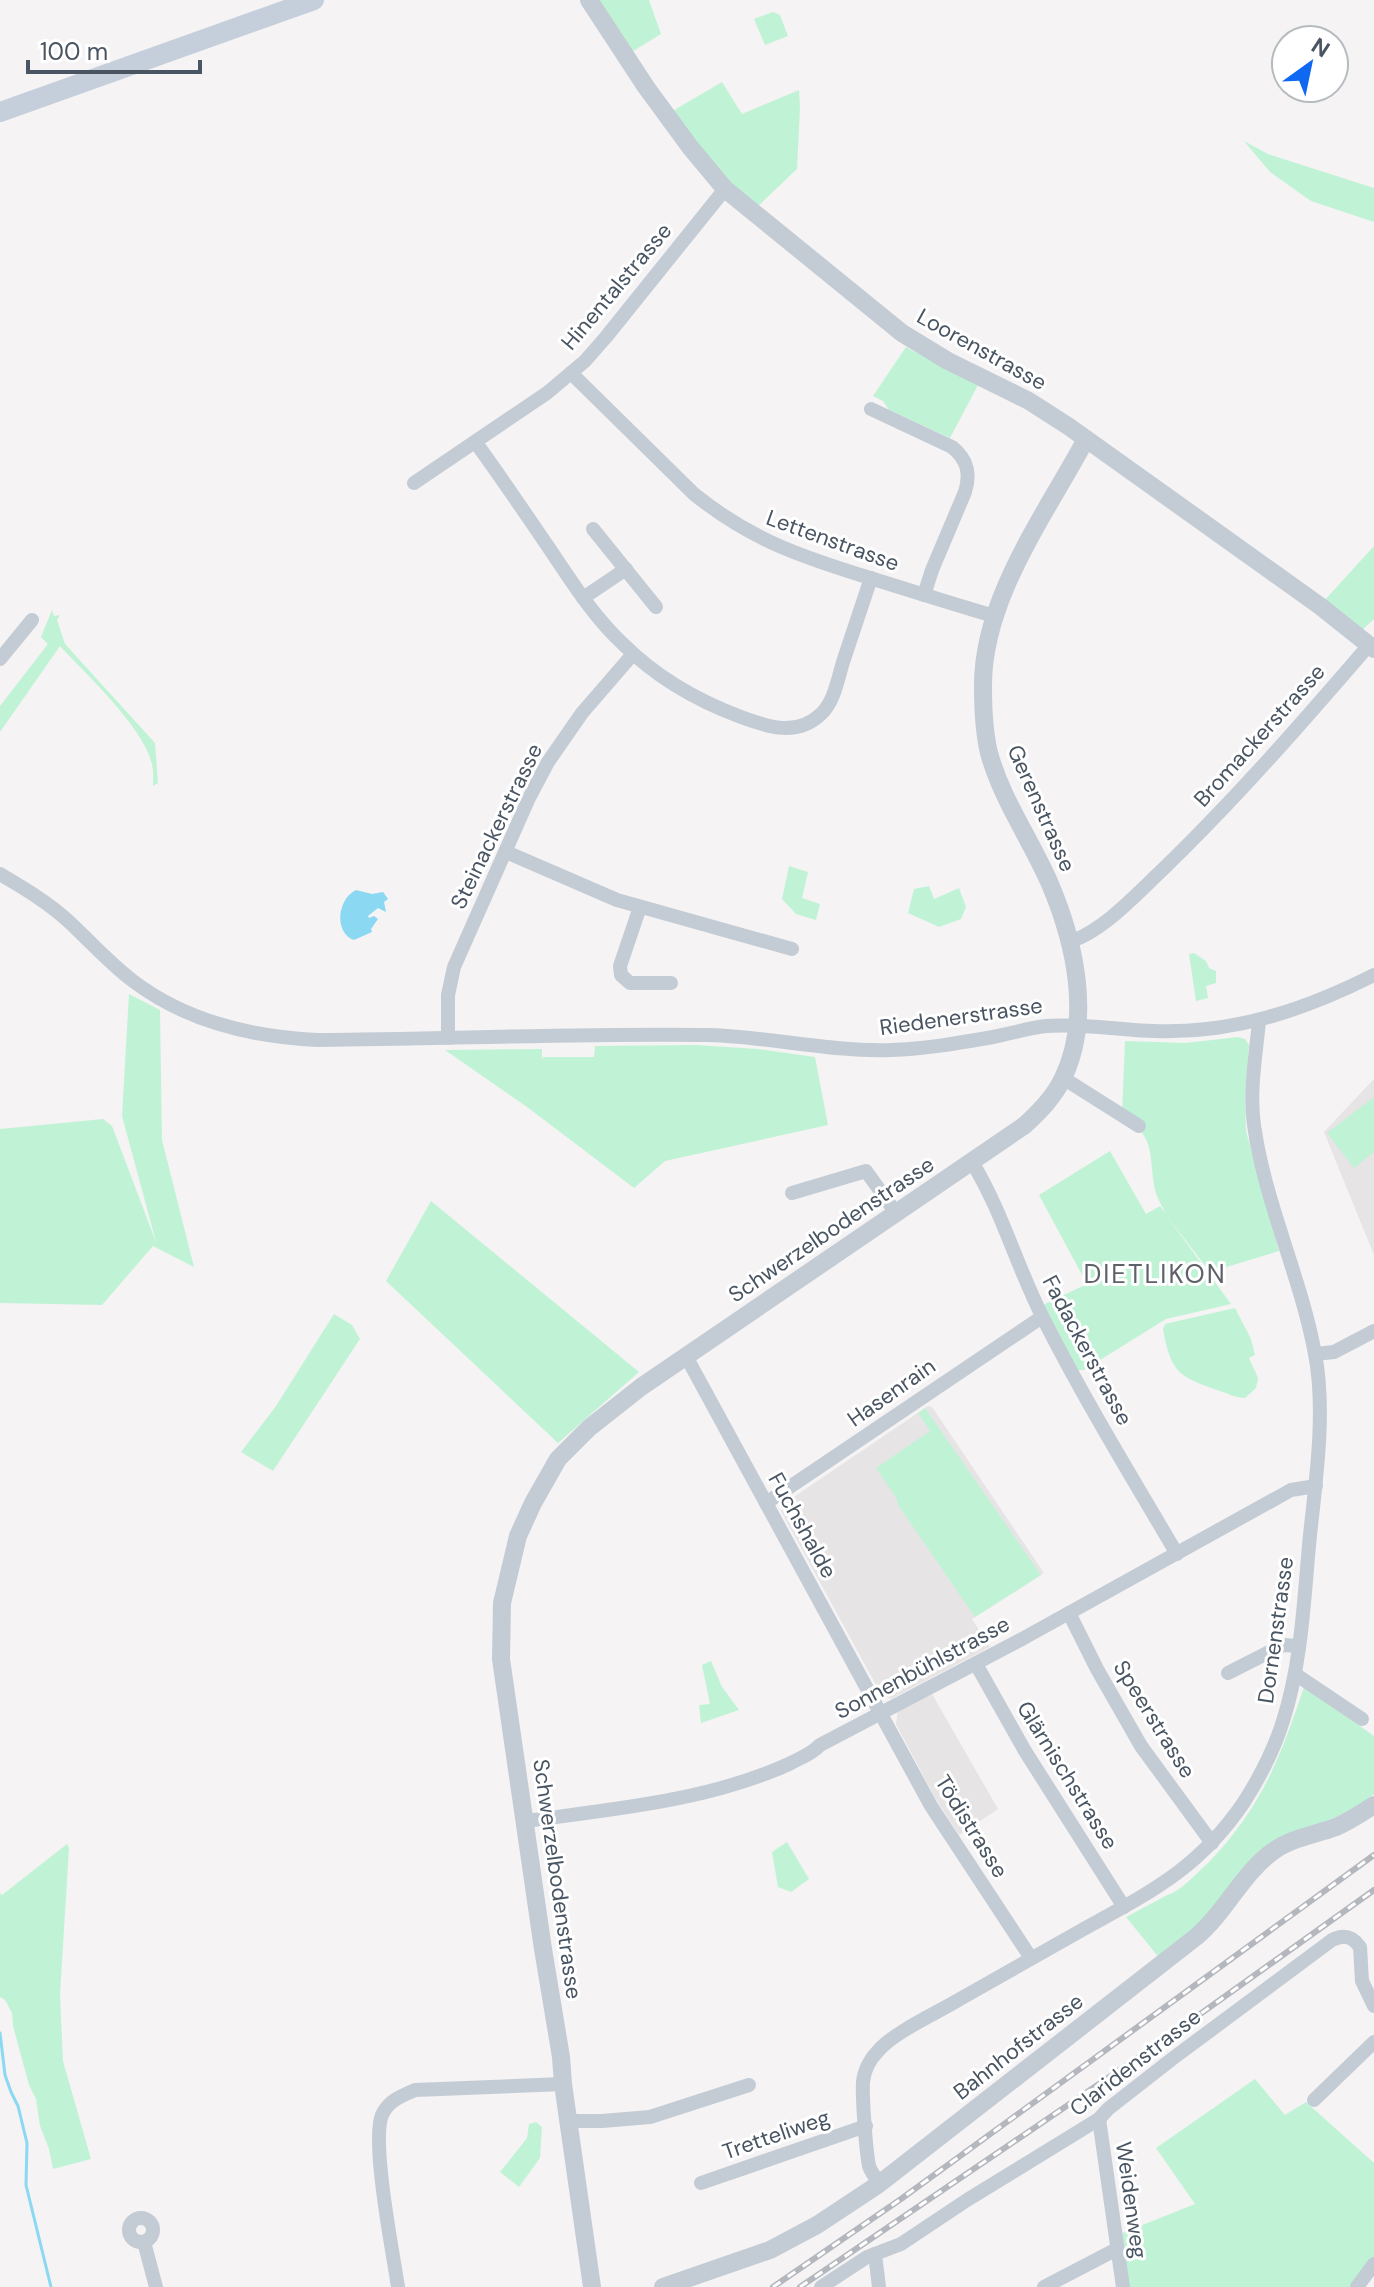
<svg xmlns="http://www.w3.org/2000/svg" width="1374" height="2287" viewBox="0 0 1374 2287" font-family="'DM Sans',sans-serif">
	<rect width="100%" height="100%" fill="#f5f3f3"/>
	<g fill="#e6e4e5">
		<polygon points="1374,1079 1374,1255 1324,1132"/>
		<polygon points="928,1406 932,1407 1044,1573 972,1619 990,1647 891,1699 881,1694 781,1511 785,1503"/>
		<polygon points="932,1694 998,1809 959,1835 935,1798 896,1724 898,1710"/>
	</g>
	<g fill="#c0f3d6">
		<polygon points="596,0 649,0 661,34 630,53"/>
		<polygon points="773,12 780,15 788,36 765,45 754,19"/>
		<polygon points="722,82 742,114 799,90 800,108 797,169 756,208 729,184 671,112"/>
		<polygon points="1244,141 1268,154 1374,188 1374,222 1311,201 1270,172"/>
		<polygon points="906,347 978,385 950,438 889,410 883,401 873,396"/>
		<polygon points="1374,546 1374,619 1361,631 1324,601"/>
		<path d="M52,610L54,616L60,615L57,620L65,644L155,743L158,783L153,786C153,778 154,769 151,761C141,725 86,674 60,646L0,732V706L48,644L41,637Z"/>
		<polygon points="789,866 808,872 802,898 820,904 816,920 796,914 782,899"/>
		<polygon points="929,886 934,899 959,888 966,907 961,919 939,927 908,913 914,889"/>
		<polygon points="1194,953 1206,961 1209,968 1216,971 1216,983 1206,986 1208,998 1196,1001 1189,954"/>
		<polygon points="129,994 160,1010 162,1140 194,1267 153,1246 102,1305 0,1303 0,1129 103,1119 112,1126 156,1242 122,1116"/>
		<path d="M1238,1037L1245,1039L1249,1045L1245,1096L1246,1131L1279,1251L1210,1272L1166,1215L1231,1304L1166,1319L1084,1370H1077L1043,1305L1087,1284L1039,1195L1110,1151L1146,1214L1160,1206L1165,1213C1162,1205 1156,1197 1155,1189C1148,1151 1157,1140 1122,1114L1125,1041L1185,1043Z"/>
		<polygon points="696,1045 758,1049 815,1057 828,1125 665,1161 634,1188 527,1107 445,1050 542,1049 542,1061 543,1057 594,1057 595,1046"/>
		<polygon points="1374,1097 1374,1152 1354,1168 1327,1133"/>
		<polygon points="431,1201 639,1372 558,1443 386,1281"/>
		<path d="M1235,1308L1251,1339L1255,1355L1249,1358L1258,1378L1256,1388L1245,1398C1236,1398 1229,1394 1220,1391C1180,1377 1171,1374 1163,1329L1165,1324Z"/>
		<polygon points="334,1314 352,1325 360,1339 273,1471 241,1452 276,1406"/>
		<polygon points="925,1408 1041,1575 975,1617 898,1505 897,1499 876,1468 930,1431 918,1413"/>
		<polygon points="711,1661 722,1687 739,1710 701,1723 699,1705 710,1704 702,1665"/>
		<path d="M1304,1687L1374,1736V1794L1354,1809L1280,1842L1212,1918L1161,1960L1126,1917L1160,1899C1165,1895 1170,1895 1176,1891C1187,1884 1198,1872 1208,1863C1262,1807 1280,1758 1304,1687Z"/>
		<polygon points="787,1842 809,1879 791,1892 778,1887 772,1852"/>
		<polygon points="67,1844 69,1848 60,1994 63,2061 91,2159 53,2169 49,2149 40,2126 36,2099 29,2085 13,2026 12,2013 5,2000 0,1997 0,1893 2,1895"/>
		<polygon points="1255,2079 1285,2115 1306,2102 1374,2163 1374,2264 1357,2287 1123,2287 1115,2236 1195,2204 1156,2148"/>
		<polygon points="536,2122 542,2127 540,2158 519,2187 500,2172 527,2138 529,2124"/>
	</g>
	<path fill="#8bd8f3" d="M356,890L372,894L383,892L388,899L384,902L386,912L378,908L368,916L369,918L374,916L378,919L371,929L372,932L354,940C334,933 337,899 356,890Z"/>
	<g fill="none" stroke-linecap="round" stroke-linejoin="round">
		<polyline stroke="#8bd8f3" stroke-width="3" points="0,2033 5,2075 11,2092 18,2106 27,2143 26,2185 51,2287"/>
		<g stroke="#c3ccd5" stroke-width="14">
			<path d="M571,373L694,494C751,540 802,557 870,578C912,591 953,604 994,616"/>
			<path d="M871,409L952,447C967,459 971,473 965,492L932,570L924,595"/>
			<path d="M476,443C501,477 525,513 549,548C572,582 593,616 623,644C656,677 698,701 741,717C768,727 797,737 821,714C835,701 838,677 844,659C853,632 862,605 871,578"/>
			<polyline points="414,483 547,393 585,361 606,337 725,189"/>
			<polyline points="593,529 656,607"/>
			<polyline points="583,598 626,569"/>
			<polyline points="0,659 32,620"/>
			<polyline points="506,852 617,900 792,949"/>
			<path d="M0,874C23,888 46,901 66,919C88,939 109,963 133,981C187,1022 252,1037 318,1040C448,1039 580,1033 710,1035C771,1037 830,1052 891,1050C925,1049 959,1043 993,1037C1010,1034 1028,1028 1046,1026C1082,1023 1118,1030 1154,1031C1233,1034 1305,1010 1374,975"/>
			<polyline points="640,907 620,966 621,975 630,983 671,983"/>
			<path d="M1071,941C1101,932 1135,896 1158,874C1233,802 1301,724 1369,645"/>
			<polyline points="448,1038 448,995 454,967 529,798 548,762 582,713 633,654"/>
			<polyline points="1063,1078 1139,1126"/>
			<path d="M972,1162C1002,1211 1017,1267 1043,1318C1084,1399 1131,1476 1177,1554"/>
			<polyline points="792,1193 866,1171 896,1213"/>
			<polyline points="1315,1354 1334,1352 1374,1331"/>
			<polyline points="687,1358 931,1806 1031,1958"/>
			<polyline points="766,1503 1042,1317"/>
			<polyline points="1069,1613 1097,1669 1141,1746 1212,1843"/>
			<polyline points="976,1664 1025,1751 1124,1907"/>
			<polyline points="1228,1673 1283,1645 1298,1646"/>
			<polyline points="1295,1674 1362,1719"/>
			<path d="M526,1821C614,1809 707,1801 789,1764C800,1758 812,1754 820,1745L1022,1639L1291,1490L1316,1486"/>
			<polyline points="1314,2100 1374,2042"/>
			<polyline points="1099,2119 1123,2287"/>
			<polyline points="570,2121 602,2121 650,2117 749,2085"/>
			<polyline points="701,2183 866,2126"/>
			<path d="M879,2184C876,2178 871,2172 869,2166C866,2151 862,2097 863,2082C864,2071 870,2059 878,2051C894,2032 937,2013 960,1999C1000,1976 1041,1953 1082,1930C1149,1893 1199,1869 1244,1802C1260,1777 1274,1750 1283,1721C1302,1662 1304,1597 1310,1535C1316,1479 1326,1410 1315,1354C1301,1277 1265,1204 1254,1125C1249,1091 1256,1055 1259,1021"/>
			<circle cx="141" cy="2230" r="12"/>
			<polyline points="144,2242 156,2287"/>
			<polyline points="875,2254 879,2287"/>
			<path d="M398,2287C393,2253 371,2142 382,2115C388,2101 401,2096 415,2090L563,2084"/>
			<path d="M821,2287L867,2257L901,2244L967,2200L1099,2119L1108,2109L1172,2059L1332,1940C1344,1934 1352,1936 1360,1947L1362,1981L1374,2006"/>
			<polyline points="1044,2287 1117,2249"/>
			<polyline points="1357,2287 1374,2264"/>
		</g>
		<g stroke="#c3ccd5" stroke-width="18">
			<polyline points="589,0 646,87 690,147 725,189 902,333 948,361 1029,401 1068,426 1320,606 1374,649"/>
			<path d="M592,2287L563,2084L561,2057L543,1949L501,1659L502,1603L518,1536L533,1503L558,1459L589,1428L641,1387L1025,1125C1040,1111 1054,1097 1063,1078C1092,1018 1075,943 1050,884C1031,840 1002,800 989,753C984,732 983,708 983,687C982,599 1046,514 1086,439"/>
			<path d="M663,2287L770,2250L817,2225L879,2184L1196,1937C1225,1913 1241,1875 1272,1852C1291,1838 1314,1835 1336,1827C1350,1821 1362,1813 1374,1805"/>
		</g>
		<polyline stroke="#c5cfdc" stroke-width="20" points="0,112 314,0"/>
		<defs>
			<g id="rail">
				<polyline points="773,2287 901,2199 1374,1855"/>
				<polyline points="800,2287 1168,2037 1374,1890"/>
			</g>
		</defs>
		<use href="#rail" stroke="#b4b7bd" stroke-width="6"/>
		<use href="#rail" stroke="#fff" stroke-width="3" stroke-dasharray="9" stroke-linecap="butt"/>
	</g>
	<g text-anchor="middle" stroke-width="6" stroke-linejoin="round" paint-order="stroke">
		<g font-size="22" fill="#495562" stroke="#fff">
			<text transform="translate(616 286) rotate(-50)" y="8">Hinentalstrasse</text>
			<text transform="translate(982 349) rotate(29)" y="8">Loorenstrasse</text>
			<text transform="translate(833 540) rotate(20)" y="8">Lettenstrasse</text>
			<text transform="translate(1259 735) rotate(-48)" y="8">Bromackerstrasse</text>
			<text transform="translate(1042 808) rotate(66)" y="8">Gerenstrasse</text>
			<text transform="translate(496 826) rotate(-64)" y="8">Steinackerstrasse</text>
			<text transform="translate(961 1016) rotate(-8)" y="8">Riedenerstrasse</text>
			<text transform="translate(831 1229) rotate(-34)" y="8">Schwerzelbodenstrasse</text>
			<text transform="translate(1088 1350) rotate(62)" y="8">Fadackerstrasse</text>
			<text transform="translate(891 1392) rotate(-35)" y="8">Hasenrain</text>
			<text transform="translate(803 1525) rotate(61)" y="8">Fuchshalde</text>
			<text transform="translate(1275 1630) rotate(-82)" y="8">Dornenstrasse</text>
			<text transform="translate(922 1667) rotate(-28)" y="8">Sonnenbühlstrasse</text>
			<text transform="translate(1155 1719) rotate(58)" y="8">Speerstrasse</text>
			<text transform="translate(1068 1775) rotate(58)" y="8">Glärnischstrasse</text>
			<text transform="translate(972 1826) rotate(58)" y="8">Tödistrasse</text>
			<text transform="translate(558 1879) rotate(82)" y="8">Schwerzelbodenstrasse</text>
			<text transform="translate(1018 2046) rotate(-38)" y="8">Bahnhofstrasse</text>
			<text transform="translate(1135 2062) rotate(-38)" y="8">Claridenstrasse</text>
			<text transform="translate(776 2134) rotate(-19)" y="8">Tretteliweg</text>
			<text transform="translate(1132 2200) rotate(82)" y="8">Weidenweg</text>
		</g>
		<g font-size="26" letter-spacing="2" fill="#5e6268" stroke="#fff">
			<text x="1155" y="1283">DIETLIKON</text>
		</g>
	</g>
	<g transform="translate(1310 64) rotate(33)"><circle r="38" fill="#ffffff" stroke="#b6bbc0" stroke-width="2"/>
	<path d="M0-6L14 30L0 20L-14 30Z" fill="#0f68f2"/>
	<text y="-12" font-size="22" font-weight="bold" text-anchor="middle" fill="#495562">N</text>
	</g>
	<path d="M28 60v12h172v-12" fill="none" stroke="#495562" stroke-width="4"/>
	<text x="40" y="60" font-size="24" fill="#495562" stroke="#ffffff" stroke-width="6" paint-order="stroke">100 m</text>
</svg>
